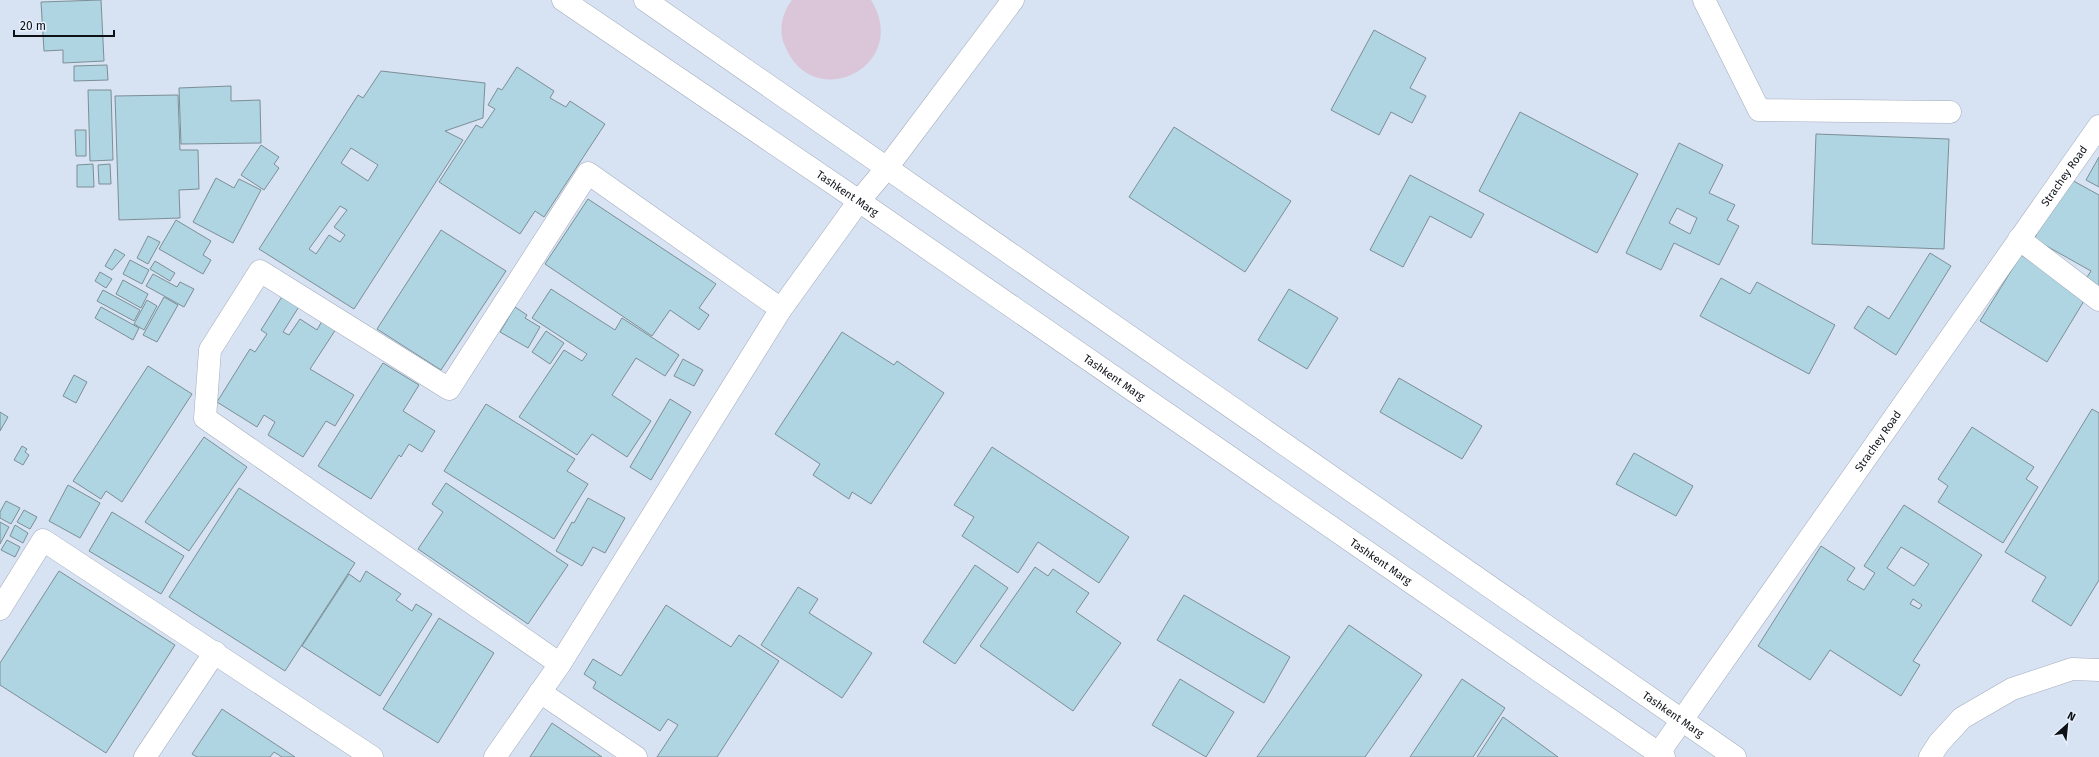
<svg xmlns="http://www.w3.org/2000/svg" width="2099" height="757" viewBox="0 0 2099 757" font-family="'Fira Sans',sans-serif">
	<rect width="100%" height="100%" fill="#d7e2f2"/>
	<path fill="#dac6d8" d="M792,0H871C912,66 813,115 785,46C778,31 782,13 792,0Z"/>
	<g fill="#afd4e2" stroke="#7c8f96" fill-rule="evenodd">
		<polygon points="101,0 104,61 63,63 63,50 44,51 41,2"/>
		<polygon points="1374,30 1426,58 1410,88 1426,96 1412,123 1391,112 1379,135 1331,110"/>
		<polygon points="107,65 108,80 74,81 74,66"/>
		<polygon points="517,67 554,91 550,98 566,107 570,101 605,124 544,217 535,211 520,234 439,182 476,125 482,128 495,109 488,105 498,88 502,90"/>
		<path d="M381,71L485,83L483,118L445,131L463,140L354,309L259,249L358,95L363,98ZM351,148L378,165L368,181L341,163ZM340,206L347,210L334,227L345,235L340,242L329,235L316,254L309,249Z"/>
		<polygon points="231,86 231,101 260,100 261,143 181,144 179,88"/>
		<polygon points="88,90 111,90 113,160 90,161"/>
		<polygon points="178,95 180,150 198,150 199,189 179,190 180,218 119,220 115,96"/>
		<polygon points="1520,112 1638,174 1597,253 1479,191"/>
		<polygon points="1174,127 1291,201 1245,272 1129,197"/>
		<polygon points="75,130 86,130 86,156 76,156"/>
		<polygon points="1816,134 1949,139 1944,249 1812,244"/>
		<path d="M1679,143L1723,165L1709,193L1735,205L1727,220L1739,226L1719,265L1674,243L1661,270L1626,253ZM1677,208L1697,218L1690,234L1669,223Z"/>
		<polygon points="261,145 279,157 274,164 279,168 264,190 241,175"/>
		<polygon points="2099,157 2099,187 2086,180"/>
		<polygon points="93,164 94,187 77,187 77,165"/>
		<polygon points="110,164 111,184 99,184 98,165"/>
		<polygon points="1410,175 1484,214 1471,238 1430,216 1403,267 1370,250"/>
		<polygon points="216,178 234,188 239,179 261,190 233,243 193,222"/>
		<polygon points="2068,178 2099,195 2099,290 2084,282 2091,271 2034,239"/>
		<polygon points="588,199 716,284 699,308 709,315 699,330 670,310 652,336 545,264"/>
		<polygon points="176,220 211,241 203,255 211,260 203,274 159,249"/>
		<polygon points="441,230 506,271 441,370 377,329"/>
		<polygon points="148,236 160,242 148,264 137,258"/>
		<polygon points="115,249 125,255 112,270 105,266"/>
		<polygon points="1930,253 1951,266 1896,355 1854,328 1868,306 1889,319"/>
		<polygon points="2021,255 2087,296 2047,362 1980,321"/>
		<polygon points="130,260 149,270 142,284 123,274"/>
		<polygon points="155,261 175,273 170,281 150,269"/>
		<polygon points="100,272 112,279 106,288 95,281"/>
		<polygon points="153,274 177,287 180,282 194,289 184,307 146,286"/>
		<polygon points="1721,278 1750,294 1757,282 1835,325 1809,374 1700,316"/>
		<polygon points="123,280 148,294 141,308 116,294"/>
		<polygon points="551,289 615,330 622,318 679,355 665,376 636,358 612,395 651,421 627,457 592,434 577,455 519,417 564,350 582,361 587,354 532,318"/>
		<polygon points="1289,289 1338,318 1307,369 1258,340"/>
		<polygon points="103,290 140,310 134,321 97,301"/>
		<polygon points="283,295 300,305 283,332 289,335 300,319 317,330 322,321 336,329 310,369 354,395 335,426 326,421 303,457 268,435 275,422 264,415 257,427 217,402 250,349 255,352 267,334 261,330"/>
		<polygon points="164,297 178,305 157,342 143,335"/>
		<polygon points="147,300 157,306 144,330 134,324"/>
		<polygon points="101,307 139,328 133,340 95,318"/>
		<polygon points="515,307 527,315 525,318 540,327 528,348 500,332"/>
		<polygon points="546,331 564,343 550,364 532,352"/>
		<polygon points="842,332 894,365 897,361 944,393 871,504 852,492 849,499 813,475 820,464 775,434"/>
		<polygon points="683,359 703,370 694,386 674,376"/>
		<polygon points="383,363 419,385 403,411 435,431 422,452 409,444 401,457 399,455 371,499 318,466"/>
		<polygon points="148,366 192,394 122,502 106,491 101,499 73,481"/>
		<polygon points="74,375 87,382 76,403 63,396"/>
		<polygon points="1399,378 1482,426 1462,459 1380,412"/>
		<polygon points="670,399 691,412 651,480 630,467"/>
		<polygon points="486,404 575,459 567,471 588,484 554,539 444,471"/>
		<polygon points="2092,409 2099,413 2099,580 2071,626 2032,601 2046,577 2005,552"/>
		<polygon points="0,412 8,417 0,431"/>
		<polygon points="1972,427 2034,467 2026,479 2038,487 2003,543 1938,502 1948,486 1938,479"/>
		<polygon points="204,437 247,467 189,551 145,522"/>
		<polygon points="22,446 27,449 25,452 29,455 23,465 14,460"/>
		<polygon points="992,447 1129,537 1099,583 1038,542 1018,573 962,536 974,517 954,505"/>
		<polygon points="1634,453 1693,486 1676,516 1616,484"/>
		<polygon points="446,483 568,565 528,624 418,549 443,512 432,504"/>
		<polygon points="68,485 100,503 80,538 49,521"/>
		<polygon points="239,488 355,563 285,671 169,597"/>
		<polygon points="588,498 625,518 605,553 593,547 582,566 556,551 572,522 574,523"/>
		<polygon points="6,501 20,508 11,524 0,518 0,512"/>
		<path d="M1904,505L1982,555L1913,661L1920,665L1901,696L1830,650L1810,680L1758,646L1821,546L1855,568L1847,580L1864,590L1875,573L1864,566ZM1901,547L1929,564L1914,586L1887,568ZM1913,599L1922,605L1919,609L1910,604Z"/>
		<polygon points="24,510 37,517 30,529 17,522"/>
		<polygon points="112,512 184,556 161,594 89,551"/>
		<polygon points="0,522 9,527 0,544"/>
		<polygon points="15,525 28,533 23,543 10,536"/>
		<polygon points="7,540 20,547 15,557 1,550"/>
		<polygon points="975,565 1008,588 955,664 923,642"/>
		<polygon points="1035,567 1048,576 1053,569 1089,593 1076,612 1121,643 1073,711 980,646"/>
		<polygon points="59,571 175,645 106,753 0,685 0,663"/>
		<polygon points="366,571 401,594 396,600 412,611 416,604 432,614 380,696 302,646 349,574 360,582"/>
		<polygon points="798,587 818,599 809,613 872,653 842,698 761,645"/>
		<polygon points="1184,595 1290,657 1264,703 1157,640"/>
		<polygon points="666,605 731,647 739,635 779,661 717,757 657,757 678,725 668,719 660,731 593,688 596,682 584,674 593,659 621,676"/>
		<polygon points="439,618 494,653 438,743 383,709"/>
		<polygon points="1349,625 1422,675 1365,757 1257,757"/>
		<polygon points="1180,679 1234,712 1206,757 1152,725"/>
		<polygon points="1462,679 1505,708 1473,757 1410,757"/>
		<polygon points="222,709 295,757 282,757 274,752 270,757 197,757 192,754"/>
		<polygon points="1503,717 1558,757 1477,757"/>
		<polygon points="552,723 602,757 530,757"/>
	</g>
	<g fill="none" stroke-linecap="round" stroke-linejoin="round">
		<defs>
			<g id="minor">
				<polyline points="1704,0 1759,110 1950,112"/>
				<polyline points="2019,239 2099,300"/>
				<polyline points="0,609 43,540 372,757"/>
				<polyline points="560,664 205,418 210,350 260,271 449,389 588,173 781,309"/>
				<polyline points="540,692 636,757"/>
				<polyline points="145,757 215,652"/>
				<polyline points="1930,757 1939,743 1962,718 2012,689 2072,669 2099,670"/>
			</g>
			<g id="tertiary">
				<path id="s1" d="M563,0L859,201L1664,757"/>
				<path id="s2" d="M645,0L1735,757"/>
				<polyline points="495,757 560,664 781,309 859,201 886,169 1013,0"/>
				<path id="s3" d="M1656,757L2099,126"/>
			</g>
		</defs>
		<use href="#minor" stroke="#a2acbc" stroke-width="23"/>
		<use href="#tertiary" stroke="#a2acbc" stroke-width="23"/>
		<use href="#minor" stroke="#fff" stroke-width="22"/>
		<use href="#tertiary" stroke="#fff" stroke-width="22"/>
	</g>
	<g text-anchor="middle" stroke-width="3" stroke-linejoin="round" paint-order="stroke">
		<g font-size="11" fill="#0e1116" stroke="#e6effc">
			<text dy="4" stroke="none"><textPath href="#s3" startOffset="710">Strachey Road</textPath></text>
			<text dy="4" stroke="none"><textPath href="#s1" startOffset="344">Tashkent Marg</textPath></text>
			<text dy="4" stroke="none"><textPath href="#s1" startOffset="668">Tashkent Marg</textPath></text>
			<text dy="4" stroke="none"><textPath href="#s3" startOffset="386">Strachey Road</textPath></text>
			<text dy="4" stroke="none"><textPath href="#s1" startOffset="992">Tashkent Marg</textPath></text>
			<text dy="4" stroke="none"><textPath href="#s2" startOffset="1252">Tashkent Marg</textPath></text>
		</g>
	</g>
	<g transform="translate(2067 725) rotate(27)" stroke="#e6effc" stroke-width="3" paint-order="stroke">
	<path d="M0-3L7 15L0 10L-7 15Z" fill="#0e1116"/>
	<text y="-6" font-size="11" font-weight="bold" text-anchor="middle" fill="#0e1116">N</text>
	</g>
	<path d="M14 30v6h100v-6" fill="none" stroke="#0e1116" stroke-width="2"/>
	<text x="20" y="30" font-size="12" fill="#0e1116" stroke="#e6effc" stroke-width="3" paint-order="stroke">20 m</text>
</svg>
